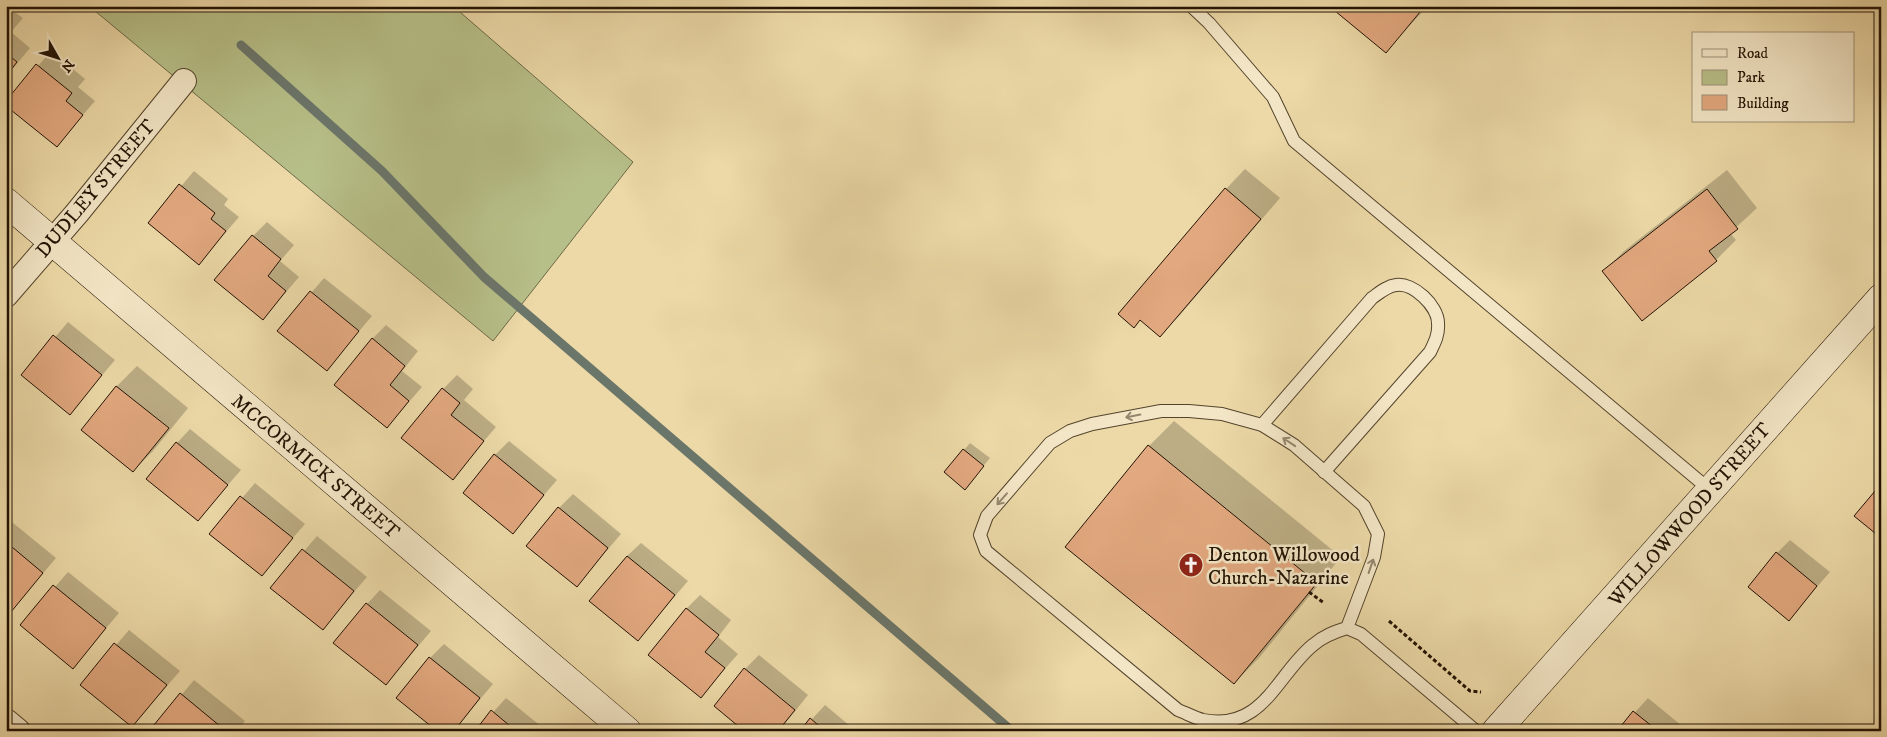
<svg xmlns="http://www.w3.org/2000/svg" width="1887" height="737" viewBox="0 0 1887 737" font-family="'IM FELL DW Pica',serif">
	<rect width="100%" height="100%" fill="#ecd9a7"/>
	<filter id="stains"><feTurbulence type="fractalNoise" baseFrequency=".004" numOctaves="4"/><feColorMatrix values="0 0 0 0 .2 0 0 0 0 .09 0 0 0 0 .02 0 0 0 .5 -.17"/></filter>
	<radialGradient id="worn" r=".72"><stop offset=".6" stop-color="#630" stop-opacity="0"/><stop offset="1" stop-color="#630" stop-opacity=".3"/></radialGradient>
	<polygon fill="#b7bf88" stroke="#6c6846" points="89,6 453,6 633,162 493,341"/>
	<g fill="#0003">
		<polygon points="6,6 23,18 11,32 30,48 6,77"/>
		<polygon points="1331,6 1428,6 1386,51"/>
		<polygon points="51,51 85,79 78,87 95,101 57,145 6,103"/>
		<polygon points="1245,169 1280,198 1180,315 1160,335 1226,189"/>
		<polygon points="1727,170 1757,208 1730,233 1736,240 1716,260 1604,271 1624,251"/>
		<polygon points="194,171 228,199 224,205 239,217 199,263 150,223"/>
		<polygon points="267,222 294,245 280,261 299,277 263,319 253,236"/>
		<polygon points="324,278 372,316 327,369 279,330"/>
		<polygon points="68,322 115,360 70,413 23,375"/>
		<polygon points="386,325 418,351 402,371 422,387 387,427 372,339"/>
		<polygon points="137,366 188,408 153,451 133,471 82,430 117,386"/>
		<polygon points="457,375 473,389 464,400 496,427 452,478 443,389"/>
		<polygon points="1174,421 1341,557 1259,658 1234,683 1149,446"/>
		<polygon points="190,429 241,470 198,519 177,443"/>
		<polygon points="509,441 557,480 512,532 495,455"/>
		<polygon points="970,443 990,458 971,481 945,472"/>
		<polygon points="255,483 305,524 261,575 211,534"/>
		<polygon points="1881,487 1881,536 1856,516"/>
		<polygon points="573,494 621,534 577,585 559,508"/>
		<polygon points="7,518 56,558 11,611 6,607"/>
		<polygon points="317,536 367,577 323,628 272,588"/>
		<polygon points="1790,540 1830,572 1789,619 1777,553"/>
		<polygon points="641,543 688,581 638,639 627,556"/>
		<polygon points="68,572 119,613 73,667 22,625"/>
		<polygon points="380,590 431,631 386,684 367,604"/>
		<polygon points="700,595 731,620 718,637 738,654 701,696 686,609"/>
		<polygon points="129,630 180,671 132,726 82,685"/>
		<polygon points="444,644 493,684 453,731 430,658"/>
		<polygon points="759,655 808,695 779,731 746,731 745,669"/>
		<polygon points="194,680 245,721 237,731 151,731"/>
		<polygon points="506,698 547,731 476,731"/>
		<polygon points="1648,698 1687,730 1686,731 1618,731"/>
		<polygon points="825,705 856,731 801,731"/>
	</g>
	<g fill="none" stroke-linecap="round" stroke-linejoin="round">
		<polyline stroke="#6b766b" stroke-width="9" points="241,45 382,171 484,277 1012,731"/>
	</g>
	<g fill="#e2a87f" stroke="#221203">
		<polygon points="1329,6 1425,6 1386,53"/>
		<polygon points="6,53 17,62 6,76"/>
		<polygon points="36,64 72,93 66,101 83,115 57,147 6,106 6,101"/>
		<polygon points="179,184 215,213 211,219 226,231 199,265 148,223"/>
		<polygon points="1225,188 1261,219 1160,337 1140,320 1134,328 1118,314"/>
		<polygon points="1707,189 1738,229 1709,251 1717,261 1642,321 1602,271"/>
		<polygon points="252,235 281,259 268,276 286,291 263,320 214,280"/>
		<polygon points="310,291 359,331 327,371 277,331"/>
		<polygon points="53,335 102,375 70,415 21,375"/>
		<polygon points="372,338 405,366 390,385 409,401 387,428 334,385"/>
		<polygon points="116,386 169,428 133,472 81,430"/>
		<polygon points="442,388 460,403 451,415 484,441 453,480 401,438"/>
		<polygon points="176,442 228,485 198,521 146,479"/>
		<polygon points="1148,445 1317,583 1234,684 1065,547"/>
		<polygon points="963,449 984,466 965,490 944,472"/>
		<polygon points="494,454 544,495 513,534 463,493"/>
		<polygon points="1875,491 1881,496 1881,538 1854,516"/>
		<polygon points="240,496 293,538 262,576 209,534"/>
		<polygon points="558,507 608,548 577,587 526,546"/>
		<polygon points="6,542 43,573 11,612 6,608"/>
		<polygon points="302,549 354,591 323,630 270,588"/>
		<polygon points="1776,552 1817,586 1789,621 1748,587"/>
		<polygon points="627,556 675,595 638,641 589,601"/>
		<polygon points="53,585 106,628 73,669 20,625"/>
		<polygon points="366,603 418,645 386,685 333,643"/>
		<polygon points="686,608 719,635 705,652 725,668 701,698 648,655"/>
		<polygon points="114,643 167,685 132,727 80,685"/>
		<polygon points="429,657 480,698 454,731 437,731 396,698"/>
		<polygon points="744,668 795,710 778,731 744,731 714,706"/>
		<polygon points="180,693 226,731 149,731"/>
		<polygon points="491,710 516,731 475,731"/>
		<polygon points="1633,711 1658,731 1617,731"/>
		<polygon points="810,718 825,731 800,731"/>
	</g>
	<g fill="none" stroke-linecap="round" stroke-linejoin="round">
		<defs>
			<g id="lane">
				<polyline points="1191,6 1209,23 1273,97 1294,141 1710,490"/>
				<path d="M1262,425L1372,298C1379,293 1387,286 1396,285C1413,282 1438,306 1438,323C1439,334 1435,342 1430,352L1324,472"/>
				<path d="M1347,628L1374,557L1378,534L1364,506L1294,445L1262,425L1222,414L1189,411H1161L1092,424L1070,431L1050,443L987,516L980,535L986,551L1178,710C1186,713 1195,718 1203,720C1263,732 1277,674 1313,645C1323,636 1334,632 1347,628L1361,634L1476,731"/>
			</g>
			<g id="street">
				<polyline points="6,295 77,213 184,81"/>
				<polyline points="6,721 18,731"/>
			</g>
			<g id="secondary">
				<polyline points="6,202 627,731"/>
				<polyline points="1496,731 1881,298"/>
			</g>
		</defs>
		<use href="#lane" stroke="#54442c" stroke-width="14"/>
		<use href="#street" stroke="#54442c" stroke-width="26"/>
		<use href="#secondary" stroke="#221203" stroke-width="29"/>
		<g stroke="#221203" stroke-width="3" stroke-dasharray="4 2.5" stroke-linecap="butt">
			<polyline points="1309,592 1324,603"/>
			<polyline points="1389,621 1470,691 1481,692"/>
		</g>
		<use href="#lane" stroke="#f3e6c6" stroke-width="12"/>
		<use href="#street" stroke="#f3e6c6" stroke-width="24"/>
		<use href="#secondary" stroke="#f3e6c6" stroke-width="28"/>
	</g>
	<defs><path id="oneway-shaft" d="M-6 0H5M1.5-3L5.5 0L1.5 3" fill="none" stroke-width="1.6" stroke-linecap="round" stroke-linejoin="round" transform="scale(1.25)"/></defs>
	<g stroke="#95876e">
		<use href="#oneway-shaft" transform="translate(1133 416) rotate(169)"/>
		<use href="#oneway-shaft" transform="translate(1289 442) rotate(-146)"/>
		<use href="#oneway-shaft" transform="translate(1002 499) rotate(131)"/>
		<use href="#oneway-shaft" transform="translate(1371 566) rotate(-71)"/>
	</g>
	<defs>
		<symbol id="church-disc" viewBox="-11 -11 22 22"><circle r="9.5" fill="#8f2418" stroke="#f3e6c6"/><path d="M-1.2-6h2.4v3.5h3.3v2.4h-3.3V6h-2.4V-.1h-3.3v-2.4h3.3Z" fill="#fff"/></symbol>
	</defs>
	<g fill-rule="evenodd">
		<use href="#church-disc" x="1177" y="551" width="28" height="28"/>
	</g>
	<g text-anchor="middle" stroke-width="5" stroke-linejoin="round" paint-order="stroke">
		<g font-size="20" fill="#221203" stroke="#f3e6c6">
			<text transform="translate(95 188) rotate(-50)" y="7">DUDLEY STREET</text>
			<text transform="translate(316 466) rotate(40)" y="7">MCCORMICK STREET</text>
			<text transform="translate(1689 514) rotate(-49)" y="7">WILLOWWOOD STREET</text>
		</g>
		<g font-size="20" fill="#221203" stroke="#f3e6c6" text-anchor="start">
			<text x="1208" y="561">Denton Willowood<tspan x="1208" dy="23">Church-Nazarine</tspan></text>
		</g>
	</g>
	<rect width="1887" height="737" fill="none" stroke="#ecd9a7" stroke-width="25"/>
	<rect x="8" y="8" width="1872" height="722" fill="none" stroke="#221203" stroke-width="2.5"/>
	<rect x="12" y="12" width="1862" height="712" fill="none" stroke="#221203"/>
	<rect x="1692" y="32" width="162" height="90" fill="#f3e6c6" stroke="#9f9178"/>
	<rect x="1702" y="49" width="25" height="8" fill="#f3e6c6" stroke="#9f9178"/>
	<text x="1737" y="58" font-size="15" fill="#221203">Road</text>
	<rect x="1702" y="70" width="25" height="15" fill="#b7bf88" stroke="#9f9178"/>
	<text x="1737" y="82" font-size="15" fill="#221203">Park</text>
	<rect x="1702" y="95" width="25" height="15" fill="#e2a87f" stroke="#9f9178"/>
	<text x="1737" y="108" font-size="15" fill="#221203">Building</text>
	<g transform="translate(58 58) rotate(129)" stroke="#f3e6c6" stroke-width="4" paint-order="stroke">
	<path d="M0-4L9 19L0 12L-9 19Z" fill="#221203"/>
	<text y="-8" font-size="14" font-weight="bold" text-anchor="middle" fill="#221203">N</text>
	</g>
	<rect width="100%" height="100%" filter="url(#stains)"/>
	<rect width="100%" height="100%" fill="url(#worn)"/>
</svg>
